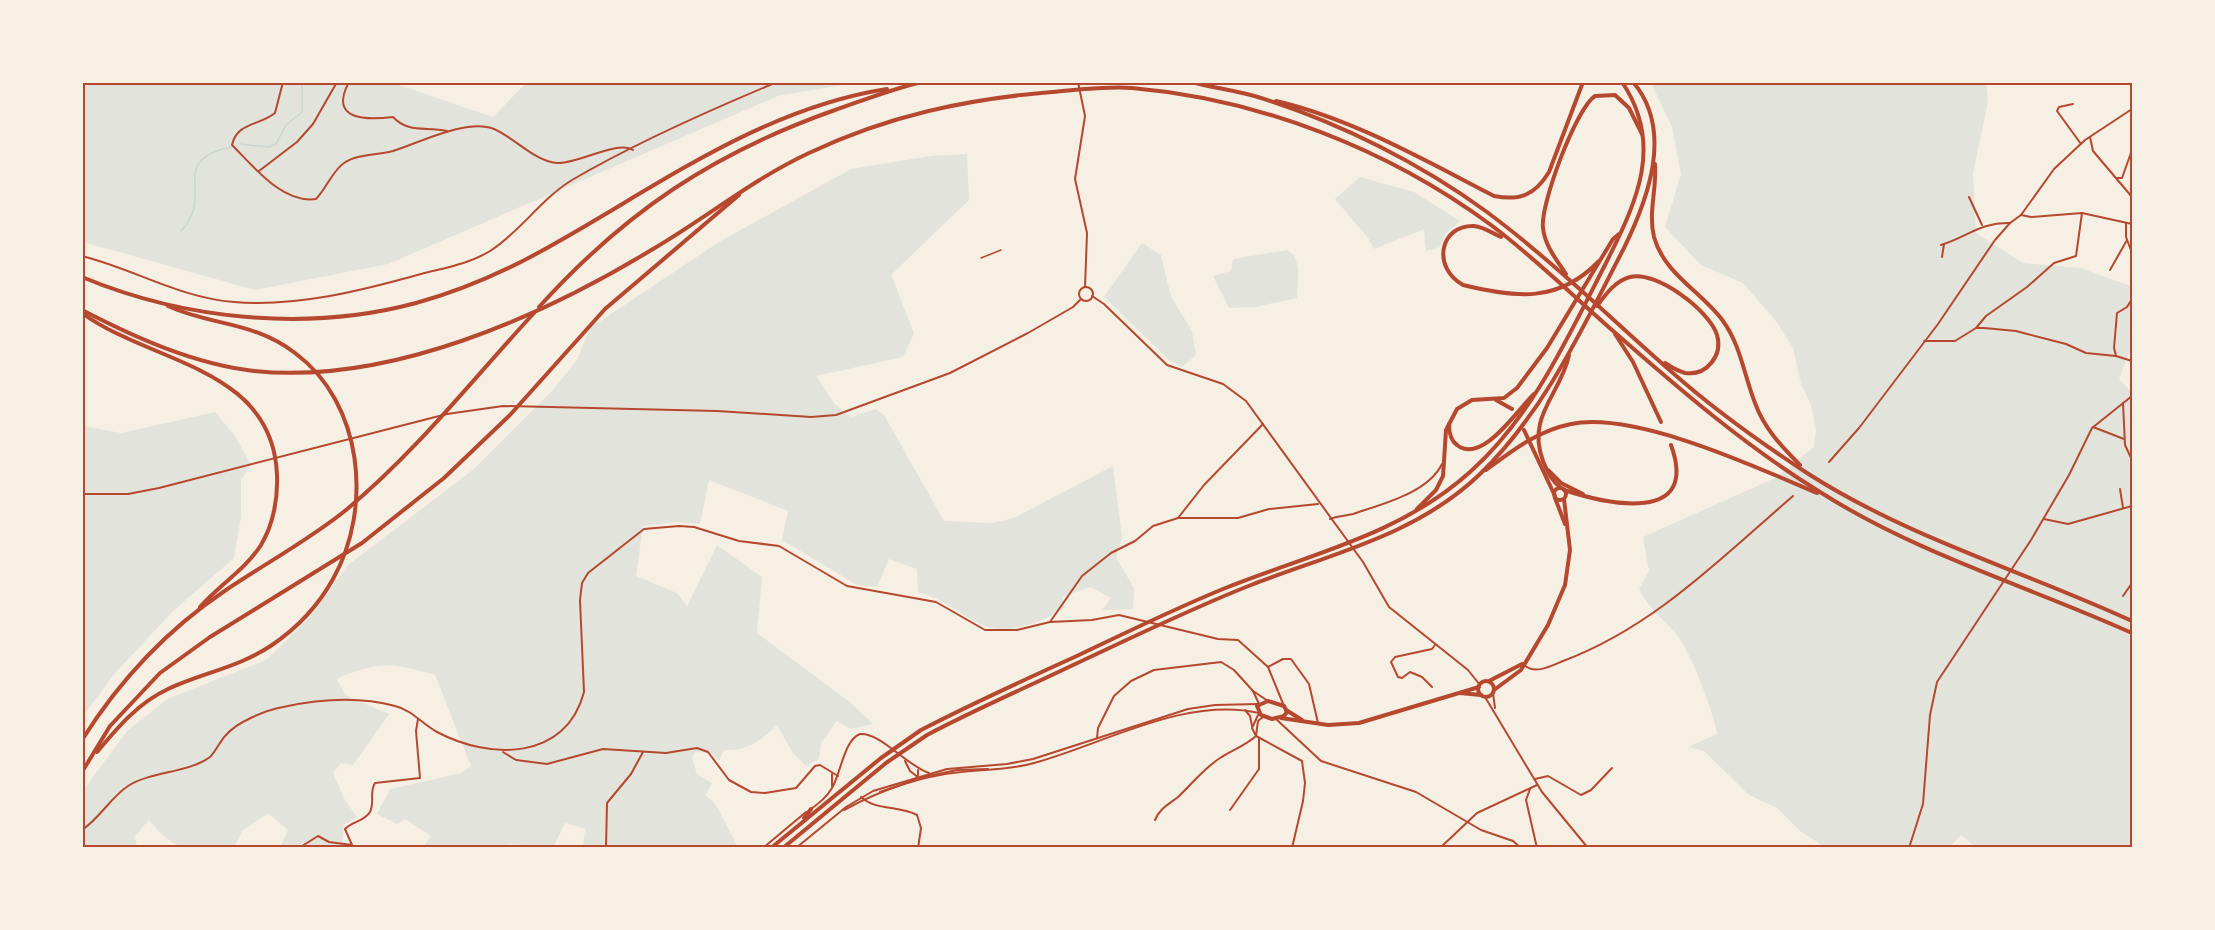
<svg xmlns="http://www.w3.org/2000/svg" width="2215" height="930" viewBox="0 0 2215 930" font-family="Figtree,sans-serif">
	<rect width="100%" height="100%" fill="#f6efe4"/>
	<g fill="#e2e4dc">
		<polygon points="82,83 393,83 493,117 526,83 855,83 778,96 388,264 255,290 83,242"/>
		<path d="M1651,83H1986L1988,101L1973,174L1976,233L2023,263L2080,268L2128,285L2132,289V345L2119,379L2132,393V847H1975L1961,835L1950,847H1825L1800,831L1777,808L1749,795L1704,751L1688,747L1717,734C1714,712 1690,651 1677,635C1663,619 1649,608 1639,589L1649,571L1643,537L1775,478L1814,447L1816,429L1811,405L1801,384L1793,348L1776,321L1743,283L1701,265L1665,227L1681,174L1672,127Z"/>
		<path d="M967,154L969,200L891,275L914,333L903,357L816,376L835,404L851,417L876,409L884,415L944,521L992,523L1014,518L1113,466L1122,537L1116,558L1134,588L1133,609L1102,610L1111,598L1090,587L1062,597L1065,607C1047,621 1008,635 985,626C960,615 945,599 918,592L917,569L889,559L877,587L857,585L782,540L788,511L709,480L700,524L677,522L643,526L636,576L677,593L687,606L717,545L762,577L757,633L851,703L873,724L851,729L837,721L821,743L819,759L806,766L793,753L777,725C761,741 747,751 724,750L719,761L712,753L695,752L692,757L697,774L712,783L706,795L716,805L738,847H583L585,829L565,823L553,847L509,844L494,848L423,847L431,836L405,819L397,824L377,814L390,789L461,773L471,766L435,675C392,662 378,661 337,679L345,695L389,714L353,765L341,763L333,773L345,800L357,817L344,825L342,847H280L288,830L268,813L242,831L234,847C190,847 178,857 149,820L135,836L137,847H83L82,792L127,731L167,699L266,660L310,617L348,565L474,469L552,391L577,360L590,328L719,242L851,169L931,156Z"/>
		<polygon points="1360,177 1414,192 1460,221 1445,234 1440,247 1426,251 1424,229 1374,249 1369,239 1335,199"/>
		<polygon points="1142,243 1161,255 1171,297 1192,331 1196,355 1182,367 1168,359 1104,297"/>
		<path d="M1287,250C1303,258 1297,283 1297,298L1255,307L1229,308L1213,276L1231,271L1233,259Z"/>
		<polygon points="215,412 235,436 251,465 241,480 241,517 234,558 173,611 115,673 83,716 83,426 121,433"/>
	</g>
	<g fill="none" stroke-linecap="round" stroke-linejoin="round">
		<g stroke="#c9d6d2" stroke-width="1.5">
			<polyline points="239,144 269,147 276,144 286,125 302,112 302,82"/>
			<path d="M181,231C216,195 166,161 231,147"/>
		</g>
		<polyline stroke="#b5482f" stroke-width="1.5" points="981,258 1001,250"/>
		<g stroke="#b5482f" stroke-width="2">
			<path d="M283,82L275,113C259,126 237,122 232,145C254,167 283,204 316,199C326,189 333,170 344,163C357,154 378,155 393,151C419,143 467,118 494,129C515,138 535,162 558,163C578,164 617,140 633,150"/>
			<path d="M349,82C328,121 367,120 393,117C409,134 426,126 447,131"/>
			<polyline points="2073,104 2059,107 2057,111 2081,144"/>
			<polyline points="2090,137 2093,151 2132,197"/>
			<polyline points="259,171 297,142 313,124 337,82"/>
			<polyline points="2117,178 2122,178 2132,150"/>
			<polyline points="1969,197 1982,225"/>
			<polyline points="2021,215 2031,217 2082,213 2132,224"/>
			<polyline points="2126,223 2126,237 2132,253"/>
			<path d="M1941,245C1967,237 1981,222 2010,223"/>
			<polyline points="1942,257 1944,244"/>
			<polyline points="2110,270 2127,240"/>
			<polyline points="1976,328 1986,316 2027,287 2054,263 2076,256 2082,213"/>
			<polyline points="1924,341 1955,341 1976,328 1984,328 2016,331 2066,344 2086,353 2116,356 2132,361"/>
			<polyline points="2116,356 2114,348 2117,313 2127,307 2132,299"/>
			<polyline points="2123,403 2125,445 2132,460"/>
			<polyline points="2093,427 2124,439"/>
			<polyline points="1829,462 1859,428 1938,324 1995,240 2010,223 2021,215 2054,169 2085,140 2132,109"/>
			<polyline points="2120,489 2123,508"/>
			<polyline points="1178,518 1238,518 1269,509 1318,504"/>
			<polyline points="2044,519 2068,524 2132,506"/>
			<polyline points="2123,596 2132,583"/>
			<polyline points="1050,622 1082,576 1111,553 1135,541 1153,526 1178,518 1204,485 1263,424"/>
			<path d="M1524,665C1535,675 1551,666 1563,661C1654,627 1721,558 1793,496"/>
			<polyline points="1268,667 1283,659 1291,659 1309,684 1318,723"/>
			<polyline points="1432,687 1422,677 1410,672 1402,678 1398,677 1391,662 1395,657 1432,649 1435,645"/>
			<polyline points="1259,704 1253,691 1268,701"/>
			<polyline points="1245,710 1250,716 1252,726"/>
			<polyline points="1097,738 1098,728 1114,696 1131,681 1154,670 1221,662 1234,670 1253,691"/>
			<polyline points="503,752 516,760 547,764 603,749 666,753 697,748 708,752 729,780 751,792 765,793 796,788 815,766 820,765 838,776"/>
			<polyline points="905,761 910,771 919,778 957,770 988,769"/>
			<polyline points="1535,779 1548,776 1581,795 1591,790 1612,768"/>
			<polyline points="832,786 832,774"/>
			<polyline points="1530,789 1526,800 1537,848"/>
			<polyline points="880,792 915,780 918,775 918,770"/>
			<path d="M861,797C876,811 898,805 917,815L921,828L918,848"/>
			<path d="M811,809C819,803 827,797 832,788C841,773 844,740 860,734C880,732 907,766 929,773"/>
			<path d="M844,810C879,791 921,776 961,772C985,769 1010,770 1034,763C1104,744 1185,696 1259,713L1252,728L1256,736L1258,721L1263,717"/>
			<polyline points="1230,810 1259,769 1259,739"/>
			<path d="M1155,820C1160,808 1168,805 1178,797C1192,784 1203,769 1220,758C1232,750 1245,746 1256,736L1302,761L1305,783L1303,801L1292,848"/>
			<path d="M82,830C100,818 111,797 128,786C151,771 189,773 210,757C216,751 220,741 226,735C237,722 266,710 283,707C320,699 358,696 395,706C412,710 422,724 437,732C490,760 566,761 584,692L580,600L582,583L588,573L644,529L679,526L694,527L739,541L779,546L847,586L936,602L985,630H1017L1050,622L1092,620L1119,615L1218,639L1238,640L1268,667L1284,706"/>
			<path d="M299,848L318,836L329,842L352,845L345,829C352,821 364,822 370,812C375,802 369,792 375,783L420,778L416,731L418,719"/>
			<polyline points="606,848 607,803 631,774 643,752"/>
			<polyline points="763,848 806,812"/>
			<polyline points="796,848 846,807 873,791 947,769 1007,764 1033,759 1188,709 1215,705 1258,704"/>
			<polyline points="1440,848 1477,813 1537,785"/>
			<polyline points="1909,848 1923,804 1930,715 1937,682 2031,540 2069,475 2092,428 2132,396"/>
		</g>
		<g stroke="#b5482f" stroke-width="2">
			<polyline points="1078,82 1085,116 1075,179 1087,233 1085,287"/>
			<path d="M82,256C134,269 180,298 234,302C297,307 360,291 421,274C444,268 469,264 490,251C520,232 541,199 572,180C633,144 710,110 777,82"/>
			<circle cx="1086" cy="294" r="7"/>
			<polyline points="1092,296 1104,304 1167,365 1223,384 1246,401 1363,562 1389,607 1468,670 1480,685"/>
			<polyline points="82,494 128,494 159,488 447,414 503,406 717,411 811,417 836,415 950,373 1028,333 1073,307 1081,299"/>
			<path d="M1330,519C1337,516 1345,516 1353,514C1382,504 1428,493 1442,464"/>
			<polyline points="1493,693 1495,708"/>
			<polyline points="1485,697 1542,792 1588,848"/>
			<polyline points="1276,719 1321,761 1416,792 1481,830 1513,841 1521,848"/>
		</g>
		<g stroke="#b5482f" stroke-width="4">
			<circle cx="1560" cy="494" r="6"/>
			<polyline points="1555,498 1565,524"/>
			<polyline points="1489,681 1522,664"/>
			<circle cx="1486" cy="689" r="8"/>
			<polyline points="1494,690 1521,670 1548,625 1565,585 1570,550 1564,499"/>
			<polyline points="1460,693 1481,695"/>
			<polygon points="1268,701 1284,706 1287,712 1284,716 1272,719 1261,715 1257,706"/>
			<polyline points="1286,710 1302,720"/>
			<polyline points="1281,718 1328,725 1359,723 1479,687"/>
		</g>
		<g stroke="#b5482f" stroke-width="4">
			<path d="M1191,82C1214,88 1239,91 1261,98C1340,123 1420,163 1487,212C1554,262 1612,320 1674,374C1715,410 1761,443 1807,473C1908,538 2024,571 2132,621"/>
			<path d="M1276,101C1353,119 1424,160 1494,196C1520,201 1535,195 1549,172L1583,82"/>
			<path d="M1655,164C1657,189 1648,212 1654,237C1664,274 1702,292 1723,321C1741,346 1744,375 1755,403C1764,428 1781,446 1800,465"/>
			<path d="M1501,237C1492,233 1484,227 1474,226C1439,225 1432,268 1463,285C1516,298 1559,303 1599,261"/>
			<path d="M1566,274C1556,259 1545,246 1543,228C1540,205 1576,108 1595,96L1615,95L1629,108L1642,134"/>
			<path d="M82,277C185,320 308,332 416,303C467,289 515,267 561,240C665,181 765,108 887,89"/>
			<path d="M1597,306C1606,294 1615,281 1630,277C1656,270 1710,311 1717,335C1723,355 1707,376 1685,373C1678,371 1671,367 1665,363"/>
			<path d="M539,307C625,212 713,153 835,110C864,100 892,89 922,82"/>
			<path d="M82,310C136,338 194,364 254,371C389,385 541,317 653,249C706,218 753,179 809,153C887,116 966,99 1052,92C1078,90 1105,86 1132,88C1260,99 1388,149 1491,225C1534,257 1572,295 1612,330C1678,388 1745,446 1820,492C1917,554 2028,586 2132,633"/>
			<path d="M82,313C149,363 273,366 277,475C278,499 273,525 261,545C245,570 219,585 200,607"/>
			<polyline points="1615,334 1633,362 1661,422"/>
			<polyline points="1496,400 1512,409"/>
			<path d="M1449,424C1449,432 1450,440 1457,445C1482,465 1518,409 1534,394"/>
			<polyline points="1524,430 1555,496"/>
			<path d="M1486,470C1513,450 1537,431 1571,424C1635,411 1756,467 1817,493"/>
			<polyline points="1548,470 1561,483 1583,494"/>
			<path d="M1561,488C1551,480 1548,473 1543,461C1526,416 1561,394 1569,355"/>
			<path d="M1564,490C1607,504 1700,525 1671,445"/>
			<polyline points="1417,509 1436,490 1443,476 1446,430 1457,409 1472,400 1504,398 1517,388 1547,348 1613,239 1619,234"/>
			<path d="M82,740C119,681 168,629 226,590C266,563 309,540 346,510C417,451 472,380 534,313"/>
			<path d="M97,752C118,727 138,703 168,689C202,673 240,667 272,645C297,628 318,606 333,579C373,508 363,403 295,353C253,321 212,326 168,306"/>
			<polyline points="82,772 110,726 160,673 210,637 362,543 444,478 510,415 605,309 739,195"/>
			<polyline points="804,818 811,809"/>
			<path d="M771,848L881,758L921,730C973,703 1026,679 1079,655C1127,632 1174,609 1223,589C1309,554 1399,536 1470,472C1533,416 1569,335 1607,261C1637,201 1664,144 1622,82"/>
			<path d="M783,848L886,763L927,735C974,710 1023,689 1071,666C1131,638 1190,609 1251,585C1330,554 1415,536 1479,475C1544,413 1583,327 1624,248C1648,199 1674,130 1633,82"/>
		</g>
	</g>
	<rect width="2215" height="930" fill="none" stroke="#f6efe4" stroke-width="168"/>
	<rect x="84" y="84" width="2047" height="762" fill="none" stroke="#b5482f" stroke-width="2"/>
</svg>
